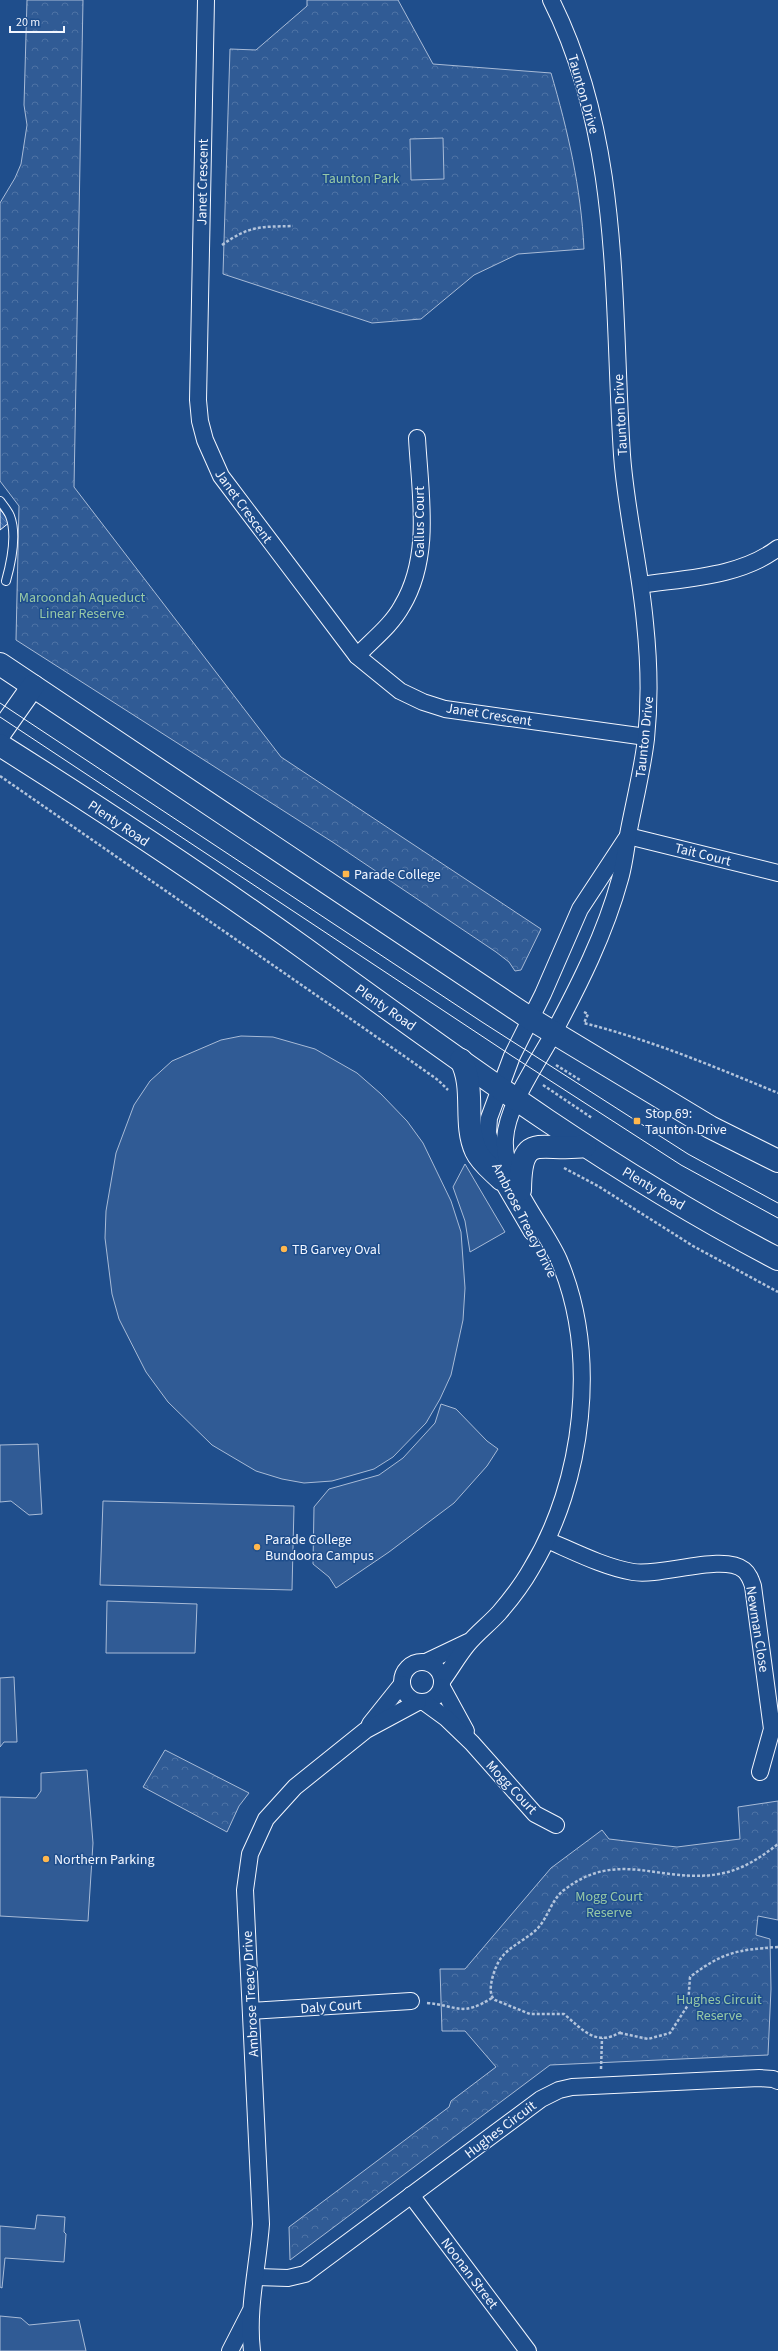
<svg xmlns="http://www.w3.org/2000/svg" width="778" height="2351" viewBox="0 0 778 2351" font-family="'Source Sans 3',sans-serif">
	<defs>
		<pattern id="forest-crowns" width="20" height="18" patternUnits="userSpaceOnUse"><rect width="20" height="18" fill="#305b95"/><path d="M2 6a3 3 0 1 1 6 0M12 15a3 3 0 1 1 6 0" fill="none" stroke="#4e73a5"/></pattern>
		<pattern id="building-back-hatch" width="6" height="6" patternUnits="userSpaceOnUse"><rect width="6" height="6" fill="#3563a3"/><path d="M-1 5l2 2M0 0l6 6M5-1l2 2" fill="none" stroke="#537ab1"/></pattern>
	</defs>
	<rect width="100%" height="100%" fill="#1f4e8c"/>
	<g fill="url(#forest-crowns)" stroke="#a8bbd7">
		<polygon points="27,0 83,0 74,487 281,757 541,929 521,970 515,971 509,962 496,952 334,843 16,640 19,506 0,481 0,203 15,178 21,164 27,125 24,105"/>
		<path d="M307,0H398L433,64L551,73C568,131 581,188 584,249L518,254L474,275L421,319L372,323L223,274L230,49L256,50L307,6Z"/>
		<polygon points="165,1750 249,1793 239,1806 227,1832 143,1787"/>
		<polygon points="778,1801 778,1920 758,1916 756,1935 770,1939 771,1989 768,2055 550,2065 290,2260 289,2227 449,2107 451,2101 496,2067 465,2031 442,2031 440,1969 465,1969 551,1868 602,1830 609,1839 677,1847 740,1839 738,1807"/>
	</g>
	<g fill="#305b95" stroke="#a8bbd7">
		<polygon points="443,138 444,179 411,180 410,139"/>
		<polygon points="241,1036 273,1037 315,1049 357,1073 381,1094 407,1121 423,1143 451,1201 461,1232 465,1288 463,1320 451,1375 440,1399 426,1423 393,1457 374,1469 332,1481 304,1483 282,1479 256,1471 212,1445 168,1402 146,1372 119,1319 112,1294 105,1238 106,1211 116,1153 134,1105 150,1081 172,1061 221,1040"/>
		<polygon points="465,1164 505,1232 470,1252 465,1221 453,1187"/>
		<polygon points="441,1404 456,1409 487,1441 498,1449 487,1466 454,1503 389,1552 336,1588 329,1577 313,1564 314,1507 329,1489 379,1475 403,1458 435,1423"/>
		<polygon points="38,1444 42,1514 29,1515 11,1501 0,1502 0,1445"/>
		<polygon points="103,1501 294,1506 292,1590 100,1585"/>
		<polygon points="107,1601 197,1604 195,1653 106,1653"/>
		<polygon points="14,1677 17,1742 4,1742 0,1747 0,1678"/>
		<polygon points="87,1770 93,1843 88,1921 0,1916 0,1797 36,1798 41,1791 41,1773"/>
		<polygon points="37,2215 65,2217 64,2232 66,2234 64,2262 5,2258 2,2288 0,2287 0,2226 35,2229"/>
		<polygon points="0,2316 21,2318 29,2325 79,2320 86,2351 0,2351"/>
	</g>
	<polygon fill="url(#building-back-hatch)" stroke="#f2f6ff" points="0,509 10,522 0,530"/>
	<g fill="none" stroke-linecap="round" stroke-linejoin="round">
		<defs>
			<path id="lane" d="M0,501C3,505 8,511 10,516C17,534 11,563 6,581"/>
			<g id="street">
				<polyline points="206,0 198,400 200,421 205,440 221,476 357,656 400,691 423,702 445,709 646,737"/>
				<path d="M641,585C686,578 740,577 778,548"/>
				<path d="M357,656C372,640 391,626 402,606C432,556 420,494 417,438"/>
				<polyline points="628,836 778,873"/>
				<polyline points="532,1232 501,1179 488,1133 489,1118 512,1056 543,994 580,909 626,839"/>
				<path d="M547,1540C575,1552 604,1567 633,1572C661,1577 723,1553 744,1570C749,1574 751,1580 753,1586L772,1729L760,1772"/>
				<polyline points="426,1662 468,1642"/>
				<circle cx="422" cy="1682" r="20"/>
				<path d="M442,1681C451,1669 458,1656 468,1644C477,1633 489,1624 499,1613C511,1599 522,1585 531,1569C584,1482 599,1355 559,1260C543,1224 502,1181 505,1139C507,1105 537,1064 553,1034C579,985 605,934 620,879C624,865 626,850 628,835C634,803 642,772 646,739C650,701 649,661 645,623C640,567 626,511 622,455C612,302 622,141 551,0"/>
				<polyline points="442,1687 466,1731"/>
				<polyline points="424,1702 446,1718 472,1743 535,1814 556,1825"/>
				<polyline points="370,1724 402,1684"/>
				<polyline points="251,2011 411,2001"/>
				<polyline points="411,2195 528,2351"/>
				<polyline points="257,2277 288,2278 305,2274 541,2099 559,2090 572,2087 759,2078 773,2079 778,2081"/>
				<polyline points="230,2351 250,2312"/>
				<path d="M252,2351C247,2309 258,2266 261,2224L246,1911L245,1890L250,1854L266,1819L295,1787L366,1730L418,1702"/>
			</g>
			<g id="highway">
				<polyline points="0,664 531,1019 710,1127 778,1161"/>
				<polyline points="0,733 33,686"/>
				<path d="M0,745C103,810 205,877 304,948C457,1059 610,1172 778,1259"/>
				<path d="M461,1060C476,1088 463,1123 476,1151C481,1162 493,1171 501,1179"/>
				<path d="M520,1190C521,1128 541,1153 585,1146"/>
			</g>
		</defs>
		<use href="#lane" stroke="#f2f6ff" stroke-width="10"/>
		<use href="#street" stroke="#f2f6ff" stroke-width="18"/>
		<use href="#highway" stroke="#f2f6ff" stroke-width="24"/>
		<g stroke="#b3c4dc" stroke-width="2.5" stroke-dasharray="3 2" stroke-linecap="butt">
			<path d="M222,245C250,225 261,227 293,226"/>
			<polyline points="0,776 404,1056 438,1080 448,1090"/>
			<path d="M584,1012L588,1014L584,1023C651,1040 715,1067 778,1093"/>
			<polyline points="556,1065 580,1080"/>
			<polyline points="543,1085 592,1118"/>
			<polyline points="564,1168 598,1186 693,1246 778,1292"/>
			<path d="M427,2003C459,2006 461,2017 492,1998"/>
			<path d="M621,2032C596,2047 583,2030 564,2014H530L495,2000C485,1993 495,1966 501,1958C511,1945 526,1940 537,1929C548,1918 551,1900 564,1890C618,1848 660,1884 719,1874C742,1870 760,1858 778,1844"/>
			<path d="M620,2033L648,2039L670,2033L688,2005L690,1977C723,1952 736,1950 778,1947"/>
			<polyline points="601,2069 602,2038"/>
		</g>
		<use href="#lane" stroke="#1f4e8c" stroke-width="8"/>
		<use href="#street" stroke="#1f4e8c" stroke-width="16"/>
		<use href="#highway" stroke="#1f4e8c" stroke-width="22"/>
		<g stroke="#f2f6ff" stroke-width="1">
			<polyline points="0,703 482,1022 688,1154 778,1203"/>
			<polyline points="0,717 512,1056 681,1165 778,1218"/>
		</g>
	</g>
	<g fill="#ffb74d" stroke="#1f4e8c" stroke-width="1.5">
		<rect x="342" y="870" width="8" height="8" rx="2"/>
		<rect x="633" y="1117" width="8" height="8" rx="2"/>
		<circle cx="284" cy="1249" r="4"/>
		<circle cx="257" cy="1547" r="4"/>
		<circle cx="46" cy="1859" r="4"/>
	</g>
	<g text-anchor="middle" stroke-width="3" stroke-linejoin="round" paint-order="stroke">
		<g font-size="14" fill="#f2f6ff" stroke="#1f4e8c">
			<text transform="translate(584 94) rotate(74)" y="5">Taunton Drive</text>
			<text transform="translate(202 182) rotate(-89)" y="5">Janet Crescent</text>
			<text transform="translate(620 415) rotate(-93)" y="5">Taunton Drive</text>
			<text transform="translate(244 506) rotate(54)" y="5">Janet Crescent</text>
			<text transform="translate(419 522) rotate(-90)" y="5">Gallus Court</text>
			<text transform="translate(489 714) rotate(9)" y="5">Janet Crescent</text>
			<text transform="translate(644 737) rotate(-84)" y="5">Taunton Drive</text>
			<text transform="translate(119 823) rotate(34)" y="5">Plenty Road</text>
			<text transform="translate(703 854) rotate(14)" y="5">Tait Court</text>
			<text transform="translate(386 1007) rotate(35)" y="5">Plenty Road</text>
			<text transform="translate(654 1188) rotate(31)" y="5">Plenty Road</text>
			<text transform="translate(525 1220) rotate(63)" y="5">Ambrose Treacy Drive</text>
			<text transform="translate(758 1629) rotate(81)" y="5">Newman Close</text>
			<text transform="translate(512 1787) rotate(47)" y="5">Mogg Court</text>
			<text transform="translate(250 1994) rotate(-93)" y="5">Ambrose Treacy Drive</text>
			<text transform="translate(331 2006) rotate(-4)" y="5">Daly Court</text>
			<text transform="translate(500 2129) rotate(-37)" y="5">Hughes Circuit</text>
			<text transform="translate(470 2273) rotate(53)" y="5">Noonan Street</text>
		</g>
		<g font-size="14" fill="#97c8a6" stroke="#1f4e8c">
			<text x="361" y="183">Taunton Park</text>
			<text x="82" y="602">Maroondah Aqueduct<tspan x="82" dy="16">Linear Reserve</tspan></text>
			<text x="609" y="1901">Mogg Court<tspan x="609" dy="16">Reserve</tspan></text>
			<text x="719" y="2004">Hughes Circuit<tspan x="719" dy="16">Reserve</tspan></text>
		</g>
		<g font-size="14" fill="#f2f6ff" stroke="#1f4e8c" text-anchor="start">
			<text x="354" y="879">Parade College</text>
			<text x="645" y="1118">Stop 69:<tspan x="645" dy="16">Taunton Drive</tspan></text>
			<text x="292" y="1254">TB Garvey Oval</text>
			<text x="265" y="1544">Parade College<tspan x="265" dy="16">Bundoora Campus</tspan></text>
			<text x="54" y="1864">Northern Parking</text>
		</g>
	</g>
	<path d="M10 26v6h54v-6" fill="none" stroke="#f2f6ff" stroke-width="2"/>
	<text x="16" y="26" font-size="12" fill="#f2f6ff" stroke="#1f4e8c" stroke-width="3" paint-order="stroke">20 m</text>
</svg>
